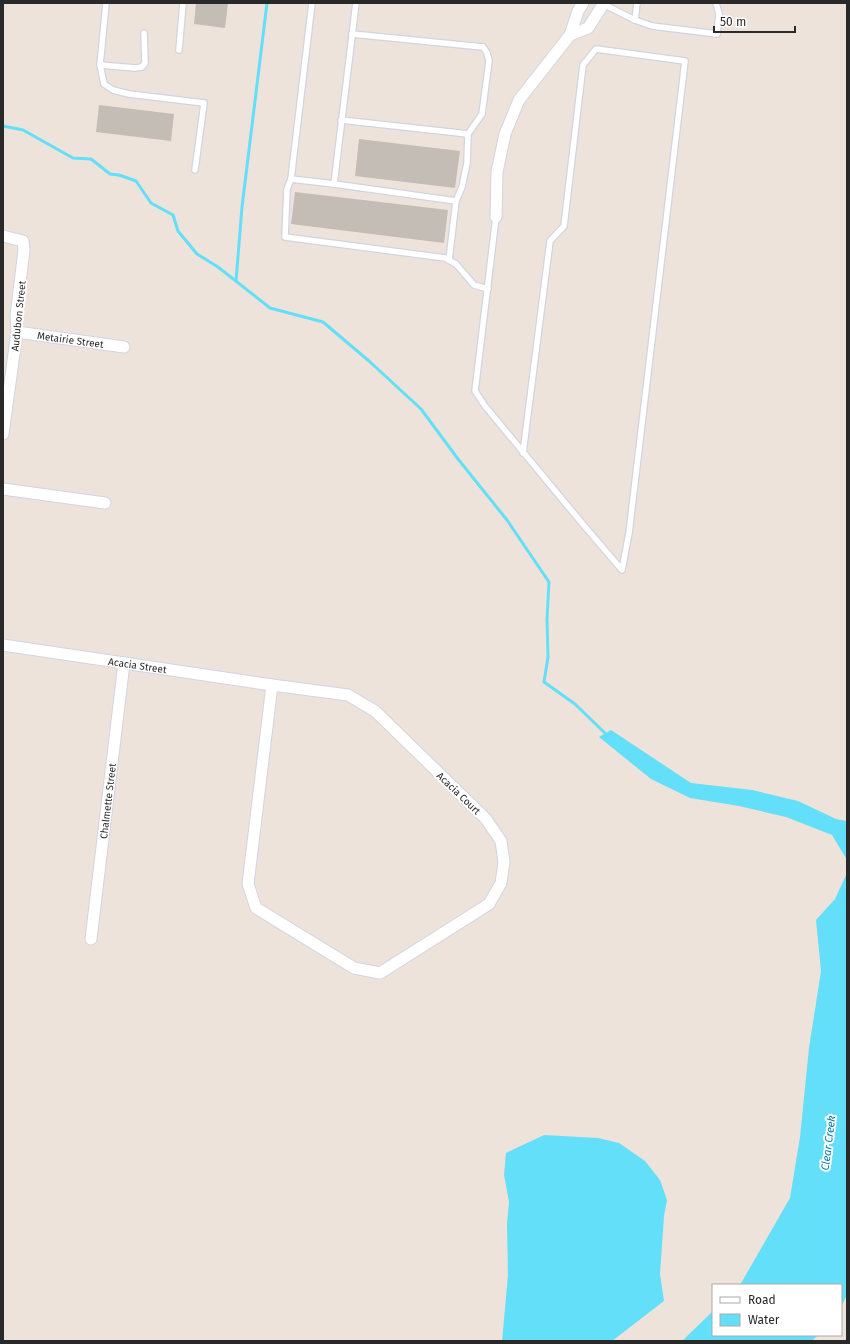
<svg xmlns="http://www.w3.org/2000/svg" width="850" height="1344" viewBox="0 0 850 1344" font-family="'Fira Sans',sans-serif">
	<rect width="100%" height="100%" fill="#ede3da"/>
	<g fill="#63dff9">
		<polygon points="611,730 691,783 752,790 798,801 836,819 847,821 847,860 832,835 786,817 739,806 690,798 651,779 599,737"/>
		<polygon points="847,873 847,1295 841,1307 841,1285 740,1285 790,1198 800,1137 809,1048 821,971 816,920 835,899"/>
		<polygon points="544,1135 598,1138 619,1143 645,1161 660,1180 667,1200 664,1216 660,1274 664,1301 612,1341 502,1341 508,1275 507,1224 509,1202 504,1175 506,1153"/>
		<polygon points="713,1311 713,1335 818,1335 812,1341 682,1341"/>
	</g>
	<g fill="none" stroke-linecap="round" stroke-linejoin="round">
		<g stroke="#63dff9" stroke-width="3">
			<polyline points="3,126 23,130 73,158 91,159 110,174 119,175 136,181 151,203 173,215 178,231 197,254 218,267 270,308 323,322 369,361 421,409 458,459 507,520 549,582 547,619 548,657 544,682 575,704 608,736"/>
			<polyline points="236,281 242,207 267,3"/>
		</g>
	</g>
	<g fill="#c4bdb6">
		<polygon points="196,3 228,3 225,28 194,24"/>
		<polygon points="99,105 174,114 171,141 96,132"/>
		<polygon points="359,139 460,151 455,188 355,176"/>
		<polygon points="295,192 448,210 444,243 291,224"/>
	</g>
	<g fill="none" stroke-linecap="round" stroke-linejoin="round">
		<defs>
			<g id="lane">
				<polyline points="106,3 100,65 104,84 113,90 129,94 204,103 195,170"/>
				<polyline points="356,3 334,184 291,179 287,189 285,237 445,258 456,264 474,285 488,289"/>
				<polyline points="637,3 635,20 652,26 717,34 719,14 716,3"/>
				<polyline points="603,4 635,20"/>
				<polyline points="352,34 483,47 487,53 489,61 482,114 468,134"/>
				<polyline points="179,50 183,3"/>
				<polyline points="100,65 135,68 142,67 145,63 144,33"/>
				<polyline points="341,120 468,134 467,163 462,187 456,201 449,260"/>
				<polyline points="291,179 312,3"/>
				<polyline points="334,184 456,201"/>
				<polyline points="496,217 475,391 485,406 581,522 622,570 629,533 685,61 596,49 583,65 564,226 550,241 523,453"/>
			</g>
			<g id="street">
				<polyline points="570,35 588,28 604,3"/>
				<polyline points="496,217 497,172 505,134 519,100 570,35 578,11 583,3"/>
				<polyline points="3,236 23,241 24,250 16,316 17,332 3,434"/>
				<path id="s1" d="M17,332L124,347"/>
				<polyline points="3,489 105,503"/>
				<path id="s2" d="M3,645L272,685"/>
				<polygon points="272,685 348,695 375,711 486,819 501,841 504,862 501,883 489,904 380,973 354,968 256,908 248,884"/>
				<path id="s3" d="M91,939L124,663"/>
			</g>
		</defs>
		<use href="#lane" stroke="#cfd5e4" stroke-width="8"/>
		<use href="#street" stroke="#cfd5e4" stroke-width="13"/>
		<use href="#lane" stroke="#fff" stroke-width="5.5"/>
		<use href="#street" stroke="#fff" stroke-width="11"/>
	</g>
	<g text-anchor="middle" stroke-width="4" stroke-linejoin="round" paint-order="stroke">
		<g font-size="10" fill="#292929" stroke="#fff">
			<text transform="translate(18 316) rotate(-84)" y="4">Audubon Street</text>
			<text dy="4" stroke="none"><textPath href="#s1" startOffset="54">Metairie Street</textPath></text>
			<text dy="4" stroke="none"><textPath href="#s2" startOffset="136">Acacia Street</textPath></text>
			<text transform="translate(459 793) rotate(44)" y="4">Acacia Court</text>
			<text dy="4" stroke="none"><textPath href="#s3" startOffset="139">Chalmette Street</textPath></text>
		</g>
		<g font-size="11" font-style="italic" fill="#017ca5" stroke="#fff">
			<text transform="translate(828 1143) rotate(-83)" y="4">Clear Creek</text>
		</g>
	</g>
	<rect width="850" height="1344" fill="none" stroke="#292929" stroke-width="8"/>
	<rect x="712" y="1284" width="130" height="52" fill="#ffffff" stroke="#a9a9a9"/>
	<rect x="720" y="1297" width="20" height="6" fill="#ffffff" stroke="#a9a9a9"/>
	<text x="748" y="1304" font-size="12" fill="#292929">Road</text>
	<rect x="720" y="1314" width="20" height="12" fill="#63dff9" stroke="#a9a9a9"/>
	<text x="748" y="1324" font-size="12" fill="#292929">Water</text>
	<path d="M714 26v6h81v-6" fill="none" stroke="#292929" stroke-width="2"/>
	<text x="720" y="26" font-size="12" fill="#292929" stroke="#ffffff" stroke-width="3" paint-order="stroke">50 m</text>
</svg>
